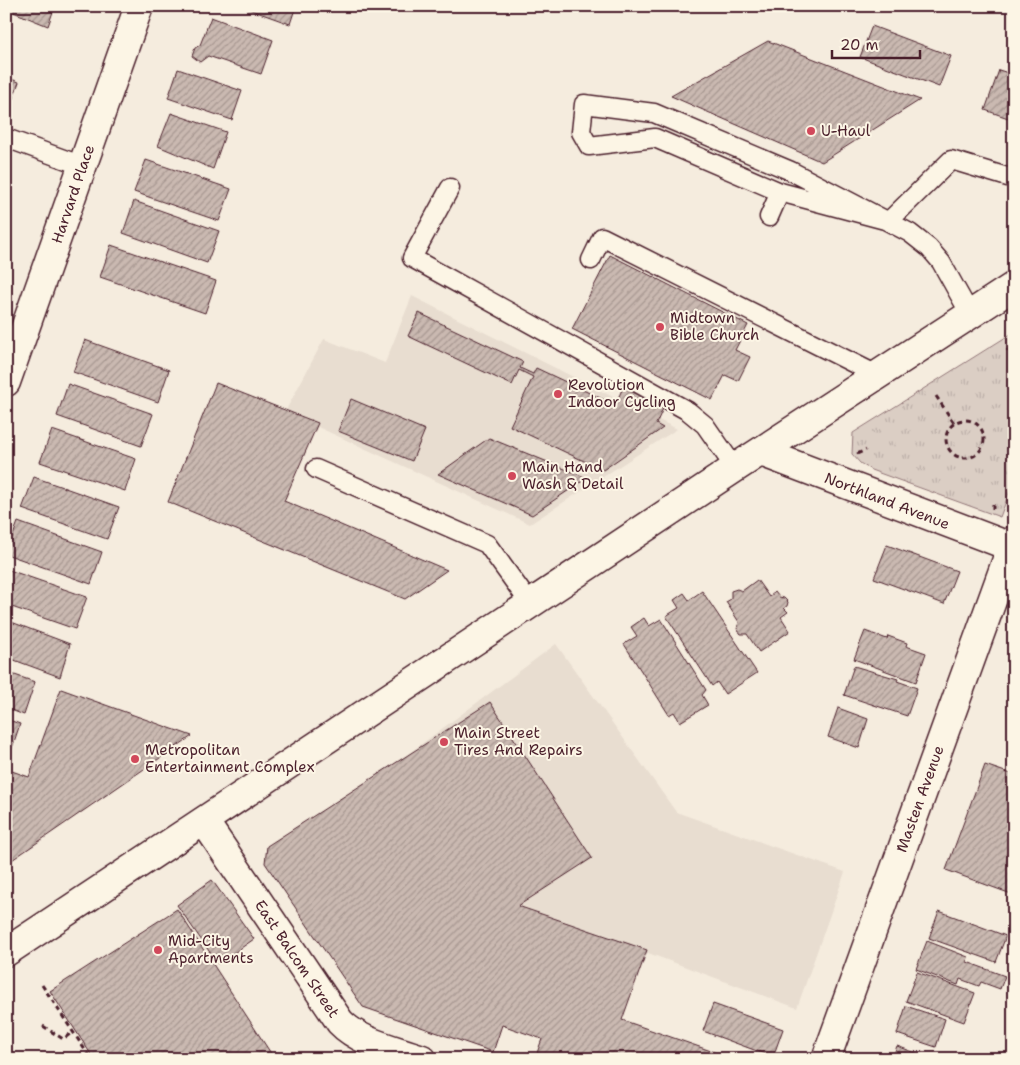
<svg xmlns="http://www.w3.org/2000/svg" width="1020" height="1065" viewBox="0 0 1020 1065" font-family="'Shantell Sans',sans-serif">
	<defs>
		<pattern id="park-tufts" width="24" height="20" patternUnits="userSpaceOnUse" patternTransform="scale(1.25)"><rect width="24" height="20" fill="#dbcec4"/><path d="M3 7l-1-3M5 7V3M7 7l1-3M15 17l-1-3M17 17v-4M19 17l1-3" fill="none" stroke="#bdb0a9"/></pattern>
		<pattern id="building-hatch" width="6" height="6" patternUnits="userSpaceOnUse" patternTransform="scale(1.25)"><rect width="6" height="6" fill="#cab9b1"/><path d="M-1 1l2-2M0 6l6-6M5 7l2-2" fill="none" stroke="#a69690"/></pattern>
	</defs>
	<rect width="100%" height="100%" fill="#f5ecde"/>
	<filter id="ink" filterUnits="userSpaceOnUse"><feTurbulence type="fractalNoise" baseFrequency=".02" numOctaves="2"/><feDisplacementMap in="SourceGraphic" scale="10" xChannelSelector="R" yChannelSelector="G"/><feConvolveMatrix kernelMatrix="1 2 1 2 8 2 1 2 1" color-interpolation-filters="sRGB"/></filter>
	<g filter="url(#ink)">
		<g fill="#e8ddd0">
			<polygon points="412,296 677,429 530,524 285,412 324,339 385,363"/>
			<polygon points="556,644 676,812 845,872 797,1008 515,904 408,754"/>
		</g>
		<polygon fill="url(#park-tufts)" stroke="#927678" points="1014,332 1014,480 1000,517 871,470 860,463 852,454 853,433"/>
		<g fill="url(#building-hatch)" stroke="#4a1f2b">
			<polygon points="6,6 55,6 48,26 6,9"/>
			<polygon points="240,6 296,6 290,24"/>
			<polygon points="211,17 273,40 261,74 208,56 200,62 192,56 195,48 200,45"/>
			<polygon points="872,26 951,56 939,87 860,57"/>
			<polygon points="768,41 920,100 822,162 671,96"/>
			<polygon points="178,69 242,91 232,120 168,98"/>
			<polygon points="999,70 1014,75 1014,120 985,110"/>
			<polygon points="6,77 19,82 6,117"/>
			<polygon points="171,113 226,132 213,169 158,146"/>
			<polygon points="146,160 231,189 219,221 134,192"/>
			<polygon points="134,201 219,231 207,263 123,233"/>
			<polygon points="111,245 216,281 205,313 100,277"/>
			<polygon points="610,255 748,325 735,350 750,357 738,381 725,375 712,400 572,329"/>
			<polygon points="419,313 523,362 520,368 533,374 536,368 615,405 625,383 666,402 656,424 663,428 603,470 510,426 533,377 519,370 512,385 408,336"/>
			<polygon points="85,340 169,370 158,402 73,372"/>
			<polygon points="216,383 318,423 284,501 447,570 405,599 168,502"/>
			<polygon points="68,384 153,414 141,446 57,416"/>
			<polygon points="351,399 425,430 412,461 338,431"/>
			<polygon points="52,430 136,459 125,491 40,462"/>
			<polygon points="489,438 587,478 532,515 438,474"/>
			<polygon points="34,477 119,507 107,539 22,509"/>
			<polygon points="18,522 102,552 91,584 6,554"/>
			<polygon points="887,545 957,571 944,604 874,578"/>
			<polygon points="6,569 87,597 75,629 6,605"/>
			<polygon points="757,580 769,597 775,592 779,597 784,598 788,602 787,606 784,608 788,612 781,617 790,631 759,652 747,634 741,634 737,629 739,622 726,602 731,599 731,591 737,589 742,591"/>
			<polygon points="702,591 757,673 725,694 717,682 712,686 666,616 679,608 674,600 684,593 689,600"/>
			<polygon points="644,618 649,626 661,619 706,690 702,695 708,705 680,722 674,712 669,715 624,644 637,636 631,627"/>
			<polygon points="6,620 70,644 60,677 6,657"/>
			<polygon points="865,631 887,639 888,636 907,643 906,646 926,653 916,682 854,659"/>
			<polygon points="854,666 898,679 897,681 917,688 907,716 844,695"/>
			<polygon points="6,672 35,682 24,715 6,708"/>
			<polygon points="61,689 192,736 9,862 6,861 6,777 9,770 29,777"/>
			<polygon points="490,702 592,858 518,906 647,950 622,1020 734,1059 554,1059 537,1053 542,1039 502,1025 493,1052 363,1007 265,863 267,846"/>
			<polygon points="838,708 868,719 859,748 828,737"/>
			<polygon points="6,719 20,724 9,757 6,756"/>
			<polygon points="985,765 1014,775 1014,895 946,870"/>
			<polygon points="212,880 254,939 218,964 177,905"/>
			<polygon points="177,909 272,1055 266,1059 94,1059 50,991"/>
			<polygon points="939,911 1006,936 996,962 929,938"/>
			<polygon points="927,941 968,957 967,962 1005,976 1000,989 981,982 979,986 960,979 958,985 916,969"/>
			<polygon points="917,972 975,993 964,1022 906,1001"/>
			<polygon points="713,1004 783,1029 773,1057 703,1031"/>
			<polygon points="906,1006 945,1019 936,1047 897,1034"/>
			<polygon points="897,1046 932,1059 892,1059"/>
		</g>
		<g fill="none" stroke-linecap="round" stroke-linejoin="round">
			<defs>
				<g id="lane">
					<polyline points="6,138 83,166"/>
					<polyline points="450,188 412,258 688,411 705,425 735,468"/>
					<polyline points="769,217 780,192"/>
					<polyline points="889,221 780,192 655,138 589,146 581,132 584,104 654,113 791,171 910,233 929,248 941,262 970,314"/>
					<polyline points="889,221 951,160 1014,179"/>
					<polyline points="591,260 602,237 877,375"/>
					<polyline points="316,469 487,544 531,605"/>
				</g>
				<g id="street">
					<polyline points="6,382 139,6"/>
					<polyline points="761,452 1014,548"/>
					<path d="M204,821L340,1022C360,1043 395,1049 422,1059"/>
					<polyline points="826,1059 1014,540"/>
				</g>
				<polyline id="primary" points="6,952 735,468 1014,286"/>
			</defs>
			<use href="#lane" stroke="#4a1f2b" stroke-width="21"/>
			<use href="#street" stroke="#4a1f2b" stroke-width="31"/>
			<use href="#primary" stroke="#4a1f2b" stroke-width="31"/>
			<g stroke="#4a1f2b" stroke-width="3" stroke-dasharray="5 4" stroke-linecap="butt">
				<polyline points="1007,349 1014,356"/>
				<polyline points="936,396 954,423"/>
				<circle cx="965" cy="439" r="19"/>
				<polyline points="857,454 866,450"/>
				<polyline points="993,509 993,501"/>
				<polyline points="42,985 91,1059"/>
				<polyline points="43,1026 63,1039 73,1032"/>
			</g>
			<use href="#lane" stroke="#fcf5e5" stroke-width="18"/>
			<use href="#street" stroke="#fcf5e5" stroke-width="28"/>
			<use href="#primary" stroke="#fcf5e5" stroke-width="28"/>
		</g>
	</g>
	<g fill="#d1495b" stroke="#fcf5e5" stroke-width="2">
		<circle cx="811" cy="131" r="5"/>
		<circle cx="660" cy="327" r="5"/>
		<circle cx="558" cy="394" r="5"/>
		<circle cx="512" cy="476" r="5"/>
		<circle cx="444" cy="742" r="5"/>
		<circle cx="135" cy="759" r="5"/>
		<circle cx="158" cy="950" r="5"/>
	</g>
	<g text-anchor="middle" stroke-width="4" stroke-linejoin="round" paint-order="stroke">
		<g font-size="15" fill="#4a1f2b" stroke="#fcf5e5" text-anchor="start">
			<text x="821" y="136">U-Haul</text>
			<text x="670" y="323">Midtown<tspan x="670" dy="17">Bible Church</tspan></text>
			<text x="568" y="390">Revolution<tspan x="568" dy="17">Indoor Cycling</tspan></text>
			<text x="522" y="472">Main Hand<tspan x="522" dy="17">Wash &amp; Detail</tspan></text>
			<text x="454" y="738">Main Street<tspan x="454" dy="17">Tires And Repairs</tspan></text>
			<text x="145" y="755">Metropolitan<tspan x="145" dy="17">Entertainment Complex</tspan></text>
			<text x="168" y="946">Mid-City<tspan x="168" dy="17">Apartments</tspan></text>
		</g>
		<g font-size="15" fill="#4a1f2b" stroke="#fcf5e5">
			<text transform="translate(73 194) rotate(-71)" y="5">Harvard Place</text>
			<text transform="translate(887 501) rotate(21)" y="5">Northland Avenue</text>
			<text transform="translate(920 799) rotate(-70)" y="5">Masten Avenue</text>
			<text transform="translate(297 959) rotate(56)" y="5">East Balcom Street</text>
		</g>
	</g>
	<rect width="1020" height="1065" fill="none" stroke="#fcf5e5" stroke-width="25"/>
	<rect x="12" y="12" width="995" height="1040" fill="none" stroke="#4a1f2b" stroke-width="2" filter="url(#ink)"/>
	<path d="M832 50v8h88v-8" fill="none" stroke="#4a1f2b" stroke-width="2.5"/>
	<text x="840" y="50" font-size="15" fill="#4a1f2b" stroke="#fcf5e5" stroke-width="4" paint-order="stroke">20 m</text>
</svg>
